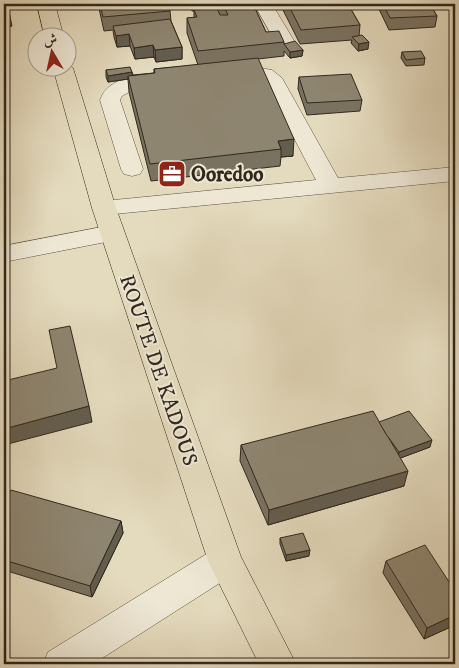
<svg xmlns="http://www.w3.org/2000/svg" width="459" height="668" viewBox="0 0 459 668" font-family="'IM FELL DW Pica',Amiri,serif">
	<rect width="100%" height="100%" fill="#e4dabd"/>
	<filter id="stains"><feTurbulence type="fractalNoise" baseFrequency=".004" numOctaves="4"/><feColorMatrix values="0 0 0 0 .2 0 0 0 0 .09 0 0 0 0 .02 0 0 0 .5 -.17"/></filter>
	<radialGradient id="worn" r=".72"><stop offset=".6" stop-color="#630" stop-opacity="0"/><stop offset="1" stop-color="#630" stop-opacity=".3"/></radialGradient>
	<g fill="none" stroke-linecap="round" stroke-linejoin="round">
		<defs>
			<g id="minor">
				<polygon points="254,4 272,4 296,44 293,48 286,50 279,48"/>
				<path d="M247,66L272,70L282,78L338,178L455,167V181L104,215L96,213L92,208L96,203L104,201L316,180L266,85C253,72 237,82 221,78L218,74L221,70Z"/>
				<path d="M165,75L172,77L175,81L172,85L133,90L122,96L120,100L143,169L140,174L132,176L124,174L121,169L100,100C109,74 142,77 165,75Z"/>
				<polygon points="112,225 121,227 124,233 121,239 4,262 4,246"/>
				<polygon points="225,546 237,550 242,561 237,572 93,664 43,664 48,652 213,550"/>
			</g>
			<g id="major">
				<polygon points="37,4 55,4 64,38 45,38"/>
				<polygon points="68,63 73,68 116,208 241,557 296,664 259,664 208,561 92,208 53,68 68,68"/>
			</g>
		</defs>
		<use href="#minor" stroke="#5e5445" stroke-width="1"/>
		<use href="#major" stroke="#31281d" stroke-width="1"/>
		<use href="#minor" fill="#ede7d4" fill-rule="evenodd"/>
		<use href="#major" fill="#e4dabd" fill-rule="evenodd"/>
	</g>
	<g fill="#7a7260" stroke="#31281d">
		<polygon points="98,4 168,4 170,11 171,21 182,47 182,59 156,62 154,57 135,59 130,46 117,47 114,37 113,30 104,31"/>
		<polygon points="189,4 253,4 266,32 284,42 284,44 303,50 302,56 290,58 284,51 284,56 258,59 293,156 281,157 280,166 151,181 129,92 128,79 108,82 106,77 106,70 132,72 133,75 154,73 154,69 198,65 187,33 187,18 194,18 194,11 192,11"/>
		<polygon points="280,4 348,4 360,25 359,36 368,49 358,51 351,43 352,40 300,44"/>
		<polygon points="377,4 430,4 437,16 435,27 389,30 377,5"/>
		<polygon points="402,52 425,58 424,65 406,66 401,58"/>
		<polygon points="299,77 362,100 360,111 307,115 298,89"/>
		<polygon points="379,422 430,447 400,458 404,486 268,525 240,461 241,445"/>
		<polygon points="4,503 121,521 123,533 92,597 4,570"/>
		<polygon points="280,538 309,556 286,561 280,544"/>
		<polygon points="386,561 455,591 455,625 424,639 383,573"/>
	</g>
	<g fill="#635d4e" stroke="#31281d">
		<polygon points="9,12 12,26 4,29 4,14"/>
		<polygon points="129,34 130,46 117,47 116,36"/>
		<polygon points="369,42 368,49 358,51 359,44"/>
		<polygon points="153,45 154,57 135,59 134,48"/>
		<polygon points="182,47 182,59 156,62 155,50"/>
		<polygon points="303,50 302,56 290,58 290,52"/>
		<polygon points="132,72 133,79 128,76 128,79 108,82 108,76"/>
		<polygon points="294,139 293,156 281,157 281,149 278,141"/>
		<polygon points="89,406 92,422 4,445 4,429"/>
		<polygon points="432,440 430,447 398,459 399,452"/>
		<polygon points="408,471 404,486 268,525 269,510"/>
		<polygon points="121,521 123,533 92,597 90,586"/>
		<polygon points="310,550 309,556 286,561 286,555"/>
		<polygon points="455,615 455,625 424,639 427,628"/>
	</g>
	<g fill="#8e8570" stroke="#31281d">
		<polygon points="4,4 8,4 9,12 4,14"/>
		<polygon points="100,4 168,4 170,11 103,17"/>
		<polygon points="223,4 253,4 266,32 279,31 284,42 198,51 187,18 197,17 194,10 217,8 220,15 228,15"/>
		<polygon points="288,4 348,4 360,25 301,30"/>
		<polygon points="383,4 430,4 437,16 390,18"/>
		<polygon points="170,19 182,47 155,50 153,45 134,48 129,34 116,36 113,26"/>
		<polygon points="362,35 369,42 359,44 352,37"/>
		<polygon points="295,41 303,50 290,52 284,44"/>
		<polygon points="421,51 425,58 406,60 402,52"/>
		<polygon points="258,58 294,139 278,141 281,149 150,164 128,76 155,73 154,69"/>
		<polygon points="130,67 132,72 108,76 106,70"/>
		<polygon points="351,74 362,100 307,103 299,77"/>
		<polygon points="70,326 89,406 4,429 4,381 57,368 49,330"/>
		<polygon points="373,411 408,471 269,510 241,445"/>
		<polygon points="409,411 432,440 399,452 386,434 379,422"/>
		<polygon points="11,490 121,521 90,586 4,560 4,503"/>
		<polygon points="303,533 310,550 286,555 280,538"/>
		<polygon points="425,545 455,591 455,615 427,628 386,561"/>
	</g>
	<defs>
		<symbol id="office-square" viewBox="-11 -11 22 22"><rect x="-9" y="-9" width="18" height="18" rx="4" fill="#8f2418" stroke="#ede7d4"/><path d="M-6-3h4V-5.5h4V-3h4V5H-6ZM-1-4.5V-3h2v-1.5ZM-6 0V1H6V0Z" fill="#fff"/></symbol>
	</defs>
	<g fill-rule="evenodd">
		<use href="#office-square" x="156" y="158" width="32" height="32"/>
	</g>
	<g text-anchor="middle" stroke-width="4" stroke-linejoin="round" paint-order="stroke">
		<g font-size="21" font-weight="bold" fill="#31281d" stroke="#ede7d4" text-anchor="start">
			<text x="191" y="181">Ooredoo</text>
		</g>
		<g font-size="21" fill="#31281d" stroke="#ede7d4">
			<text transform="translate(159 370) rotate(71)" y="7">ROUTE DE KADOUS</text>
		</g>
	</g>
	<rect width="459" height="668" fill="none" stroke="#e4dabd" stroke-width="20"/>
	<rect x="5" y="5" width="449" height="658" fill="none" stroke="#31281d" stroke-width="2.5"/>
	<rect x="10" y="10" width="439" height="648" fill="none" stroke="#31281d"/>
	<g transform="translate(52 52) rotate(351)"><circle r="24" fill="#ede7d4" stroke="#a29b8b"/>
	<path d="M0-4L9 19L0 12L-9 19Z" fill="#8f2418"/>
	<text y="-8" font-size="14" font-weight="bold" text-anchor="middle" fill="#31281d">ش</text>
	</g>
	<rect width="100%" height="100%" filter="url(#stains)"/>
	<rect width="100%" height="100%" fill="url(#worn)"/>
</svg>
